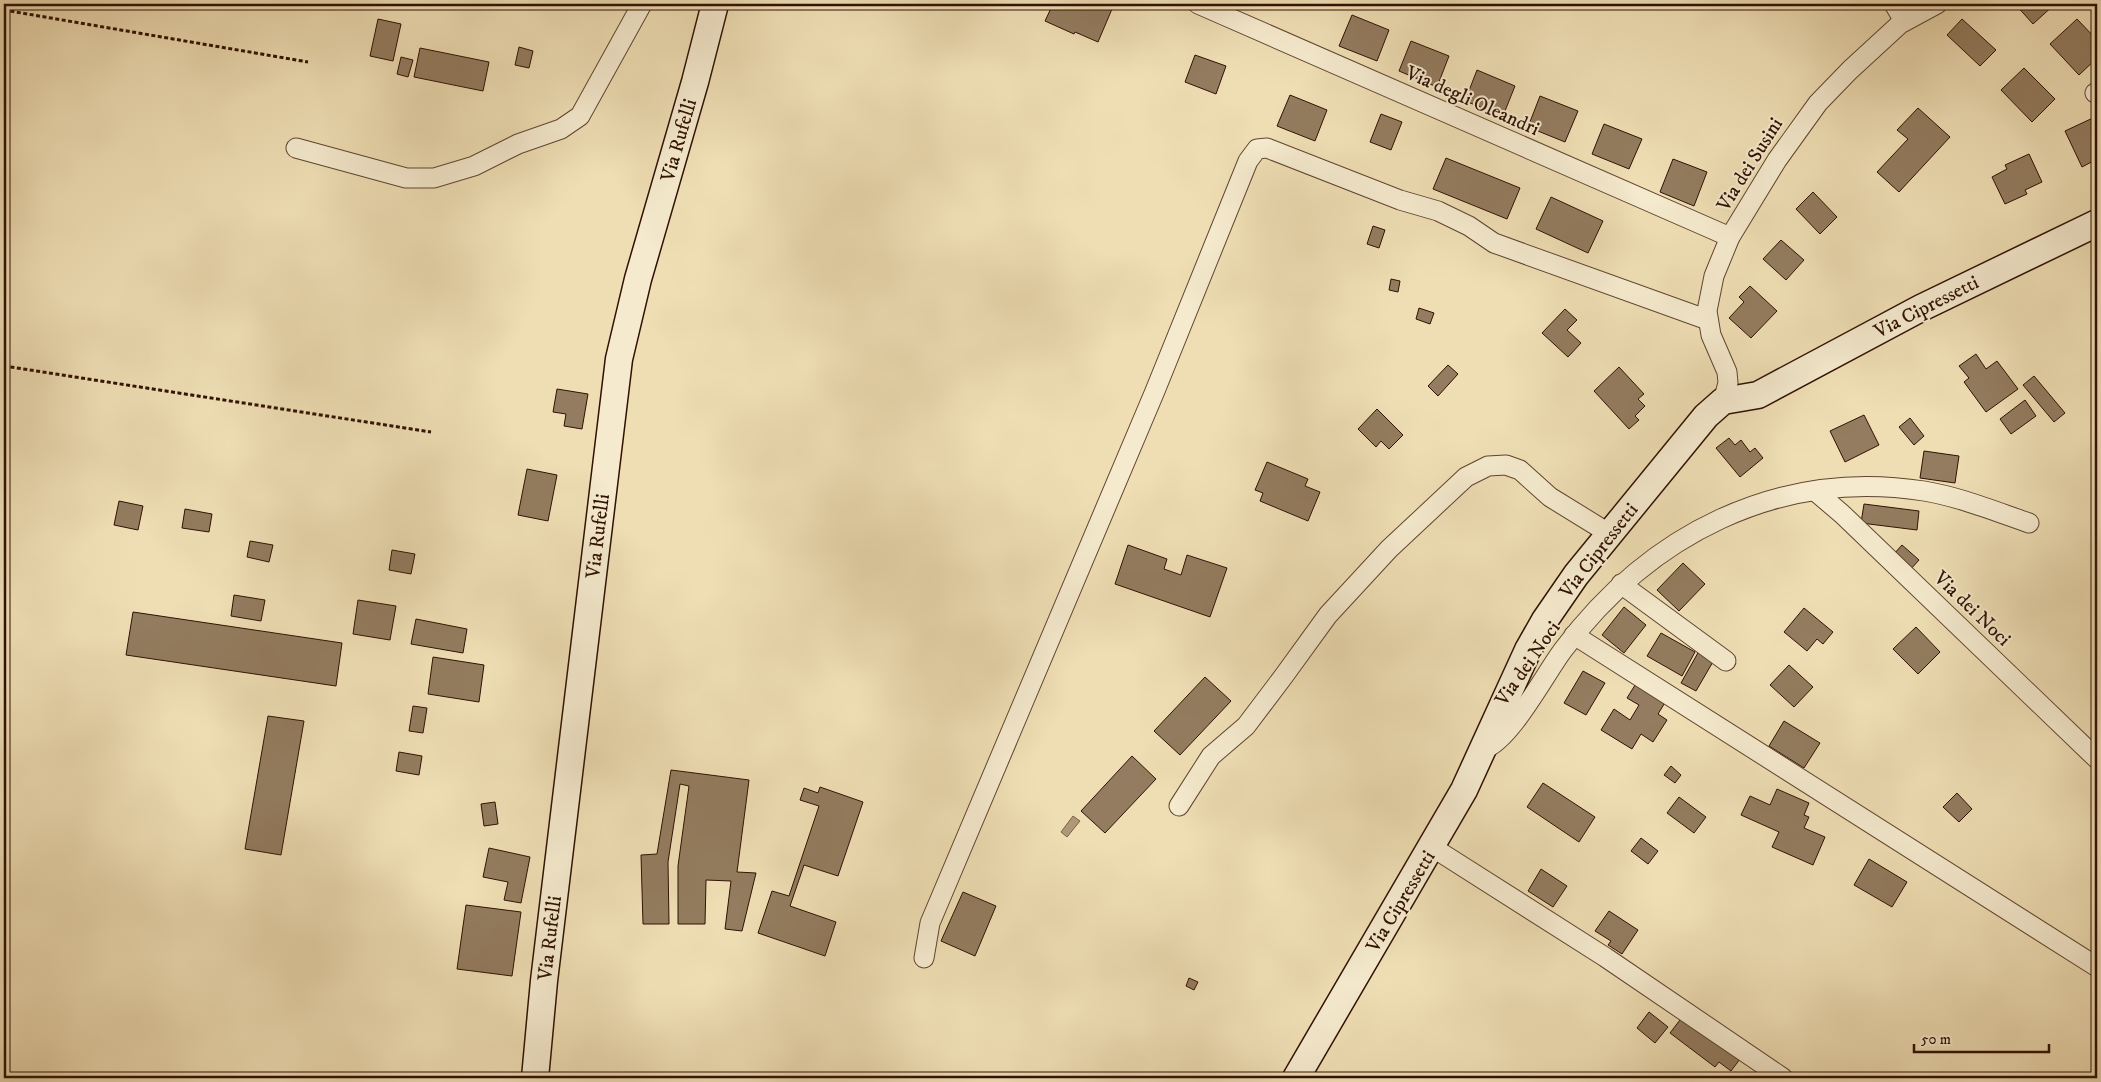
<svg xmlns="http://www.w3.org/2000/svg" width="2101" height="1082" viewBox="0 0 2101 1082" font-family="'IM FELL DW Pica',serif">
	<rect width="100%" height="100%" fill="#efdeb4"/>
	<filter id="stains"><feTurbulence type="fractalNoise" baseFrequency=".004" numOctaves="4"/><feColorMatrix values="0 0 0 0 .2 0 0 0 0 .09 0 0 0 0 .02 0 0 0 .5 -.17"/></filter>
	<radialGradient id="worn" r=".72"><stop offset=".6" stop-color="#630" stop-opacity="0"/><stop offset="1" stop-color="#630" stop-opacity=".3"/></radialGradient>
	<polygon fill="#ae9878" stroke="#7c6249" points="1073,816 1080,821 1067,837 1061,832"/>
	<g fill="#937c5f" stroke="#301103">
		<polygon points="1053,4 1100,4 1112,9 1098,42 1075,32 1074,34 1045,21"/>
		<polygon points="2015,4 2055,4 2033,24"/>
		<polygon points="1352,15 1389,30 1377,61 1339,46"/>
		<polygon points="378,19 401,24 393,61 370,56"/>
		<polygon points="1962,19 1996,50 1980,66 1947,35"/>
		<polygon points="2077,19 2097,40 2097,58 2079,75 2050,44"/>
		<polygon points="1411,41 1449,56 1437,87 1399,71"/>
		<polygon points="519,47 533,51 529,68 515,65"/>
		<polygon points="420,48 489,62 483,91 414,77"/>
		<polygon points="1195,55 1226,66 1216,94 1185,82"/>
		<polygon points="401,57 413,60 408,77 397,74"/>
		<polygon points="2024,68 2055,99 2032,122 2001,90"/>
		<polygon points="1477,70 1515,86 1503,116 1465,101"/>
		<polygon points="1290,95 1327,110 1315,141 1277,126"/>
		<polygon points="1540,96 1578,111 1565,142 1528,127"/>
		<polygon points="1918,108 1950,137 1899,192 1877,172 1908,139 1897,130"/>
		<polygon points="1381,114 1402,122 1391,150 1370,142"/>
		<polygon points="2095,117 2097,121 2097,159 2082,167 2065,131"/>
		<polygon points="1604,124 1642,139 1629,169 1592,154"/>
		<polygon points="2029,154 2042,182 2025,190 2027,194 2005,204 1992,177 2007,169 2005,165"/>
		<polygon points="1446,158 1520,188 1507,219 1433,189"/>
		<polygon points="1673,159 1707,172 1694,206 1660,192"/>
		<polygon points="1813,192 1837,217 1820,234 1796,209"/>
		<polygon points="1551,197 1603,221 1588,253 1536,229"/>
		<polygon points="1373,226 1385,230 1379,248 1367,244"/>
		<polygon points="1781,240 1804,260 1786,280 1763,259"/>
		<polygon points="1391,279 1400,281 1398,292 1389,290"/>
		<polygon points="1750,286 1777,311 1751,338 1729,318 1744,302 1739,297"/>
		<polygon points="1419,308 1434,313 1430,324 1416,319"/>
		<polygon points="1565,309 1577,320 1567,330 1581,343 1568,357 1542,333"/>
		<polygon points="1976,354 1986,369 1997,361 2018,389 1986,412 1964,382 1969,378 1959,366"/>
		<polygon points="1448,365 1458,374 1438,396 1428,386"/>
		<polygon points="1619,367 1644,394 1638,399 1645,406 1635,416 1639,420 1629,429 1594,391"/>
		<polygon points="2034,376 2065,413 2054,422 2023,385"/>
		<polygon points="557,389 588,394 582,429 564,426 566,414 553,412"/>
		<polygon points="2025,400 2036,416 2011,434 2000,419"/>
		<polygon points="1377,409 1403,435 1389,449 1381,441 1376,447 1358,429"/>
		<polygon points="1864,415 1879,445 1845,462 1830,431"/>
		<polygon points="1910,418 1924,436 1914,445 1899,427"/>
		<polygon points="1729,438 1735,445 1741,440 1750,452 1755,448 1763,458 1740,477 1716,448"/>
		<polygon points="1924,451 1959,456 1955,483 1920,478"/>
		<polygon points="1267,462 1308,479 1305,486 1320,492 1308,521 1260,501 1263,493 1255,490"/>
		<polygon points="527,469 557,475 548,521 518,515"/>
		<polygon points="119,501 143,506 138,530 114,525"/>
		<polygon points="1864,504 1919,511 1917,530 1861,523"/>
		<polygon points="185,509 212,514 209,532 182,528"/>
		<polygon points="250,541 273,545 269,562 247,557"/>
		<polygon points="1128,545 1167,559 1164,569 1181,575 1187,555 1227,568 1210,617 1115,584"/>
		<polygon points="1902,545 1919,560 1910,570 1893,555"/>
		<polygon points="392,550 415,554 411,574 389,570"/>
		<polygon points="1683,563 1705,584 1679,611 1657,590"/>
		<polygon points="234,595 265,600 261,621 231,616"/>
		<polygon points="358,600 396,606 390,640 353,634"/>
		<polygon points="1624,607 1646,625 1624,653 1602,635"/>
		<polygon points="1804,608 1833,632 1823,644 1817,639 1807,651 1784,632"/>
		<polygon points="133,612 342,643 336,686 126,655"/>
		<polygon points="416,619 467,629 463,653 411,644"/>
		<polygon points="1916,627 1940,652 1918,674 1893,649"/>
		<polygon points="1661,633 1695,652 1682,676 1647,656"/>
		<polygon points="1699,651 1714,660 1696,691 1681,683"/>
		<polygon points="433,657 484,665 479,702 428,694"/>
		<polygon points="1789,665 1813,687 1794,707 1770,685"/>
		<polygon points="1583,671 1605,683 1586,715 1564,703"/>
		<polygon points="1205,677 1231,701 1180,755 1154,731"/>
		<polygon points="1637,682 1666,701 1658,714 1667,720 1653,742 1641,734 1632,749 1601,730 1614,709 1630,720 1639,705 1627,698"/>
		<polygon points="413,706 427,708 423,733 409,731"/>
		<polygon points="268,716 304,721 281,855 245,849"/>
		<polygon points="1784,721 1820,743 1804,768 1769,746"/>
		<polygon points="399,752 422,756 419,775 396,771"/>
		<polygon points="1132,756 1156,779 1105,833 1081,811"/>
		<polygon points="1671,766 1681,775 1675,783 1664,775"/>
		<polygon points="671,770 749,780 737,872 756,873 742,931 725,929 731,881 706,880 705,924 678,924 678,866 689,786 680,784 668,862 669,924 643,924 641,855 657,854"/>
		<polygon points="1543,783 1595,817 1579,842 1527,807"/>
		<polygon points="820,787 863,802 838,876 804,865 790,906 836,922 825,956 758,933 772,891 789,896 819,806 800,800 804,788 818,793"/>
		<polygon points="1777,789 1809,803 1804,815 1809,817 1804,828 1825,837 1813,865 1772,847 1779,832 1741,815 1750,796 1770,805"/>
		<polygon points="1957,793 1972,809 1959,822 1943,807"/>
		<polygon points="1679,797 1706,817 1694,833 1667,813"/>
		<polygon points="495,802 498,824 484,826 481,804"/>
		<polygon points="1641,838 1658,851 1648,864 1631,851"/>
		<polygon points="489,848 530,857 521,903 504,900 508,882 483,877"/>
		<polygon points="1869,859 1907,882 1892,907 1854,885"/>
		<polygon points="1541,869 1567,886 1553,907 1528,891"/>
		<polygon points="963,892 996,906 975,956 941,941"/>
		<polygon points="466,905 521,912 512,976 457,969"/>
		<polygon points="1609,911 1638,930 1622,954 1608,945 1611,941 1595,931"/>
		<polygon points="1189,978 1198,982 1194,990 1186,986"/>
		<polygon points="1649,1012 1668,1027 1655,1043 1637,1028"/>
		<polygon points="1683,1016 1740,1059 1731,1071 1719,1062 1715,1067 1670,1033"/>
		<polygon points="1851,1073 1858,1078 1848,1078"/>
	</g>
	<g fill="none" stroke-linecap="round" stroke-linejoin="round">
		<defs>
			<g id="street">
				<polyline points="1198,4 1730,237"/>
				<polyline points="1894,4 1904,21"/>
				<polyline points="2095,93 2097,92"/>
				<polyline points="296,148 406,178 434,178 474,166 518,144 561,129 580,116 642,4"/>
				<polyline points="1723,401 1728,383 1727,372 1711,335 1707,311 1714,276 1730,237 1777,160 1818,103 1850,70 1900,24 1937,4"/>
				<polyline points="1815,491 1842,514 2097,759"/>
				<polyline points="1621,584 1726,661"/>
				<polyline points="1574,635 2097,967"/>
				<path d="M1484,749C1510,741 1545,674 1563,650C1649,535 1778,468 1924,491C1960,497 1994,511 2029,523"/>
				<polyline points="1179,806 1211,756 1246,726 1283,677 1328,615 1389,549 1466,477 1488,466 1506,465 1520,470 1550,497 1610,534"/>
				<polyline points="1432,847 1605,957 1783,1078"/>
				<polyline points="924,958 930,923 1155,391 1248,161 1257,149 1267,148 1400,200 1438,211 1469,226 1494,243 1708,320"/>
			</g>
			<g id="secondary">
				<polyline points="535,1078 544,981 619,359 638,279 695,82 715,4"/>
				<polyline points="1296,1078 1464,790 1528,650 1545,620 1576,575 1706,416 1723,401 1758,395 1921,308 2097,223"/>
			</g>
		</defs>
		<use href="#street" stroke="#60442f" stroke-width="21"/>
		<use href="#secondary" stroke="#301103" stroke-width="29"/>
		<g stroke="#301103" stroke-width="3" stroke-dasharray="4 2.5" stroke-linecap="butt">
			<polyline points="4,10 308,62"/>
			<polyline points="4,366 431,432"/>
		</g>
		<use href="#street" stroke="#f5eace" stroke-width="19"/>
		<use href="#secondary" stroke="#f5eace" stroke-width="26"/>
	</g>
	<g text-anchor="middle" stroke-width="4" stroke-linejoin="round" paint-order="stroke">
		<g font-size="20" fill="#301103" stroke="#f5eace">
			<text transform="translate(1473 100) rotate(24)" y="7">Via degli Oleandri</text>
			<text transform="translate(678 140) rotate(-74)" y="7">Via Rufelli</text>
			<text transform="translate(1749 164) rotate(-58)" y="7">Via dei Susini</text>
			<text transform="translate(1926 306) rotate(-27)" y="7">Via Cipressetti</text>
			<text transform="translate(597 536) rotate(-83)" y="7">Via Rufelli</text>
			<text transform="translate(1598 550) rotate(-52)" y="7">Via Cipressetti</text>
			<text transform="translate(1973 608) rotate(44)" y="7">Via dei Noci</text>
			<text transform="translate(1527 663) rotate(-55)" y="7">Via dei Noci</text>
			<text transform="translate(1400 901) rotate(-59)" y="7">Via Cipressetti</text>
			<text transform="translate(549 938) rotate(-83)" y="7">Via Rufelli</text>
		</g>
	</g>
	<rect width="2101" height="1082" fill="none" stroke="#efdeb4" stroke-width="20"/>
	<rect x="5" y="5" width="2091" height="1072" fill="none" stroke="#301103" stroke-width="2.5"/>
	<rect x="10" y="10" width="2081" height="1062" fill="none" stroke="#301103"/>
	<path d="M1914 1044v8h135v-8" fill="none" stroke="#301103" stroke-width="2.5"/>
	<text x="1921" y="1044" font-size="15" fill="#301103" stroke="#f5eace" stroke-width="4" paint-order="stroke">50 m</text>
	<rect width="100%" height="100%" filter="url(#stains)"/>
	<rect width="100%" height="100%" fill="url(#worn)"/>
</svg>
